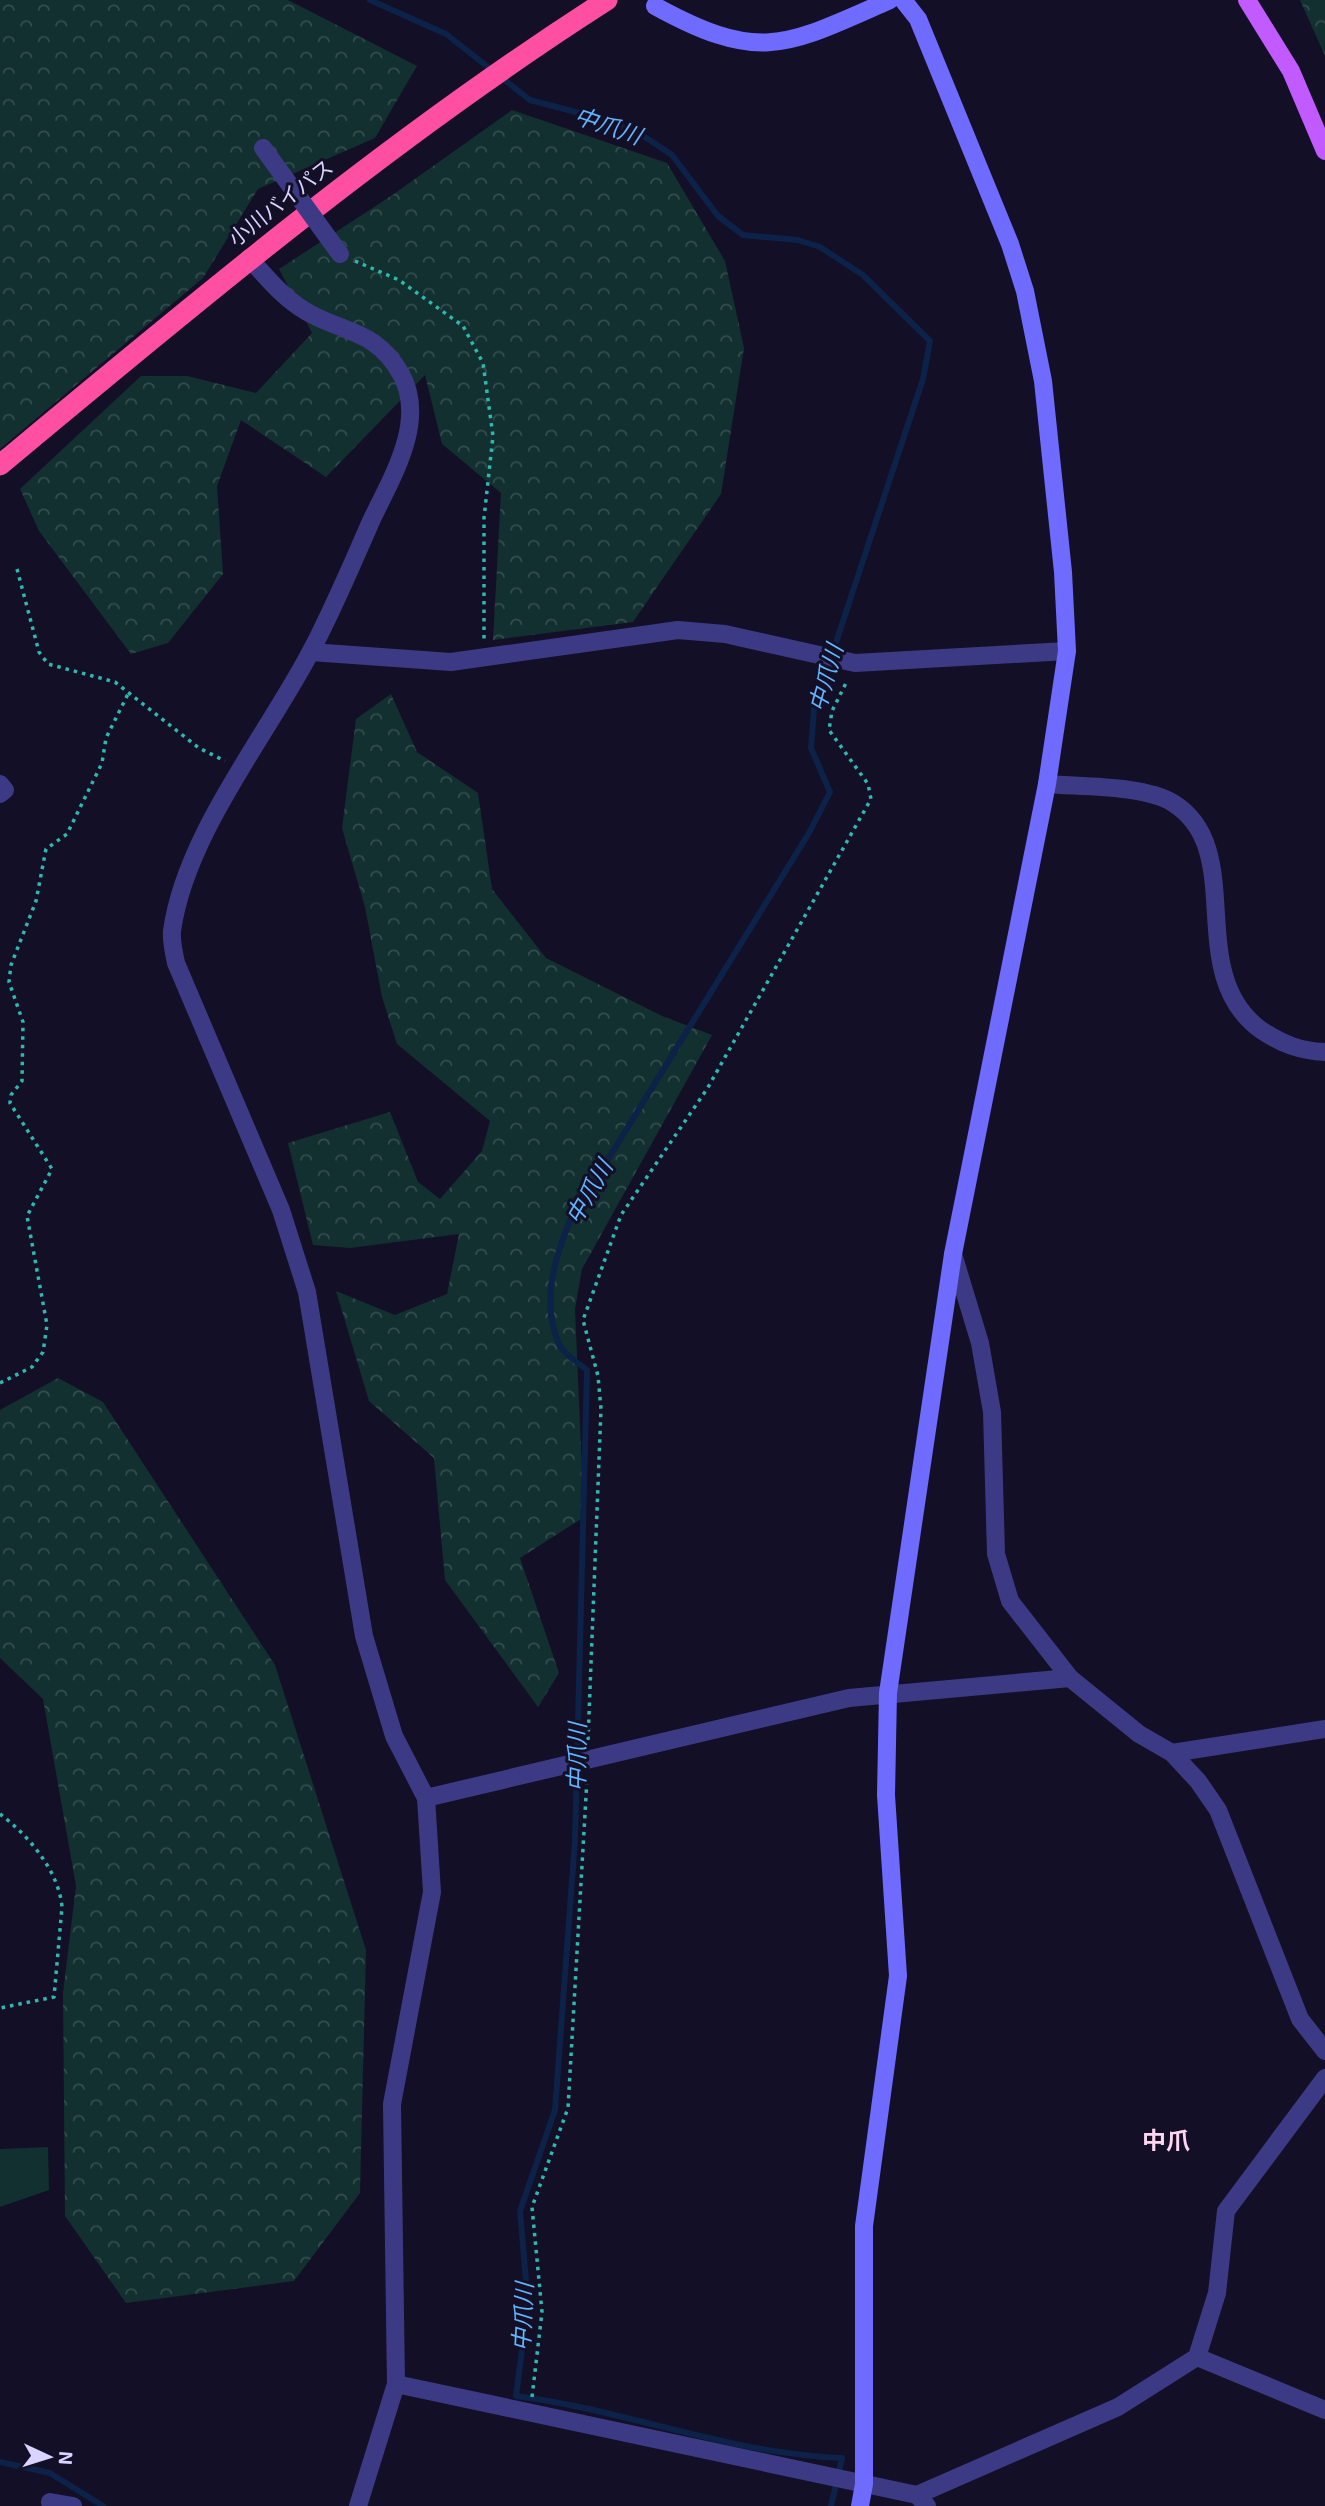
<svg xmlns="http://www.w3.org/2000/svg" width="1325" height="2506" viewBox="0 0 1325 2506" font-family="'Exo 2','Noto Sans JP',sans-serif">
	<defs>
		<pattern id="forest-crowns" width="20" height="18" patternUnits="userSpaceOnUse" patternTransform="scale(1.75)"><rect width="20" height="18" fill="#12302f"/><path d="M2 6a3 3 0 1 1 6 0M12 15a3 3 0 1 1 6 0" fill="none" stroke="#344d4e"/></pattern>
	</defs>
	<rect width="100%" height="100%" fill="#130f26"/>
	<g fill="url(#forest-crowns)">
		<polygon points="0,0 288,0 417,66 375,138 258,189 203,278 0,449"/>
		<polygon points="1300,0 1325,0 1325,56"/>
		<polygon points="512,110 667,163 725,261 744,348 721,494 633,622 493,640 501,493 442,444 425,375 326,477 241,420 217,486 223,574 168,643 131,654 39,531 20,489 141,376 187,376 256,393 312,333 279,269 391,196"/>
		<polygon points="391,694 417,752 478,793 492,889 546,958 662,1016 712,1035 582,1269 575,1309 584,1517 520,1558 559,1673 538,1707 445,1580 434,1458 369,1401 336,1291 395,1315 447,1294 459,1234 350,1248 313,1245 288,1143 390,1112 418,1182 440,1199 482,1151 490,1121 397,1044 382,997 365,907 342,828 356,719"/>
		<polygon points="58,1378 103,1402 275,1665 366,1950 360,2193 294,2281 126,2303 65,2216 63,1993 76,1886 43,1699 0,1658 0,1410"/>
	</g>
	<polygon fill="#12302f" points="48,2147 49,2190 0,2207 0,2149"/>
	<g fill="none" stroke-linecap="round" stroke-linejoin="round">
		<g stroke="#0c2248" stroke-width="6">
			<path d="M370,0L446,34L530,100L602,119L639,133L672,155L718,216L743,235L798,240L820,247L863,275L930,341L923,379L814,709L811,748L830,792L809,833L570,1221C554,1259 541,1304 559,1344C563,1354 579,1363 587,1370L575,1840L555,2110L520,2211L528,2304L516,2396C626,2410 731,2454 842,2458L831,2506"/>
			<polyline points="0,2462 50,2473 103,2506"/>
		</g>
		<g stroke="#2fb8b0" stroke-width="3.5" stroke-dasharray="3.5 5" stroke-linecap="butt">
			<polyline points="355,261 399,280 463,326 483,363 493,436 484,518 484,640"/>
			<polyline points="17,569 39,652 48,664 115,682 199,748 225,761"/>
			<polyline points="0,1383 32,1367 43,1352 47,1325 27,1216 52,1169 10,1103 11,1095 22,1081 23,1022 9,982 11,965 36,901 46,849 67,834 102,763 106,738 128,694"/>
			<polyline points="588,1740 601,1409 598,1376 583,1320 621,1215 707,1089 871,799 868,784 829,730 832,711 847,681"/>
			<path d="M0,1814C28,1835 59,1871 62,1907L54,1997L0,2008"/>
			<polyline points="532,2397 542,2312 532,2207 568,2108 587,1779"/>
		</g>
		<g stroke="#3d3a85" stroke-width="18">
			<path d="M249,258C267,278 284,299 307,312C346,334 376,330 401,374C427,421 392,477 372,519C352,564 333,610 310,653C265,738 185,836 172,931C171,941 174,953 176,963L281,1210L307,1292L364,1636L394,1736L426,1798L432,1892L392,2104L396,2384L358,2506"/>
			<polyline points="311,652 451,662 678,630 725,634 855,663 1067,651"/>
			<polyline points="0,784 5,790 0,794"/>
			<path d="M1047,784C1081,787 1144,785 1173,803C1249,850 1182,973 1261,1030C1282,1044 1300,1051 1325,1052"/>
			<polyline points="953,1254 980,1343 992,1412 996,1554 1010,1601 1070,1678 1139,1734 1172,1753 1198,1781 1218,1810 1300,2019 1325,2051"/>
			<polyline points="1172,1753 1325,1729"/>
			<polyline points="426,1798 849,1698 1070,1678"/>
			<polyline points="1197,2357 1325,2410"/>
			<polyline points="396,2384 917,2495 927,2506"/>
			<polyline points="917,2495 1118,2407 1197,2357 1217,2293 1226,2211 1325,2078"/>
			<polyline points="51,2506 50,2502 73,2506"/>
		</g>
		<g stroke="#6f6bff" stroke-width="18">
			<path d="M655,6C761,64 785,46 890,0"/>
			<polyline points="860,2506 864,2484 864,2226 898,1976 886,1795 888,1693 953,1254 1047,784 1067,651 1063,572 1043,381 1025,291 1010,244 918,19 903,0"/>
		</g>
		<polyline stroke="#c25bff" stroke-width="18" points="1247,0 1291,71 1325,151"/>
		<path stroke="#ff4fa3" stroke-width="21" d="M0,465C196,302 391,138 607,0"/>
		<polyline stroke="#3d3a85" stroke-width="18" points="263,148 340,254"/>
	</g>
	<g text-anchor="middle" stroke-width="6" stroke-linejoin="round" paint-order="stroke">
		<g font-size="21" fill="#d9d4ff" stroke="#130f26">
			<text transform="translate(281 203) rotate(-38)" y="7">小川バイパス</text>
		</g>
		<g font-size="23" font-style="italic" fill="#62b6ff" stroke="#130f26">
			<text transform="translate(608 126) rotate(19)" y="8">中爪川</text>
			<text transform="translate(826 678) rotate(-74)" y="8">中爪川</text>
			<text transform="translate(589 1192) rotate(-60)" y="8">中爪川</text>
			<text transform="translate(577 1757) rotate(-89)" y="8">中爪川</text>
			<text transform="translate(523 2317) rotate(-87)" y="8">中爪川</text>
		</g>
		<g font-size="24" font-weight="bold" fill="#ffd6f0" stroke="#130f26">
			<text x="1166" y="2149">中爪</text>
		</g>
	</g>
	<g transform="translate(49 2457) rotate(94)" stroke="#130f26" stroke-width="5" paint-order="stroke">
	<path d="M0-5L12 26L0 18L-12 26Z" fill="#d9d4ff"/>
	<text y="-10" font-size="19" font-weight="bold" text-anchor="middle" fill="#d9d4ff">N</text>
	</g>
</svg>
